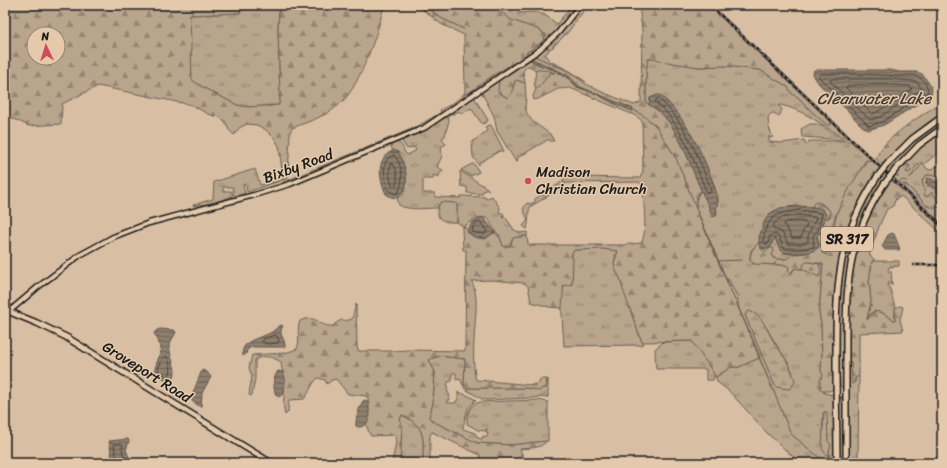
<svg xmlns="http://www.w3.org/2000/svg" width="947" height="468" viewBox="0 0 947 468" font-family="Sriracha,sans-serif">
	<defs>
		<pattern id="grass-tufts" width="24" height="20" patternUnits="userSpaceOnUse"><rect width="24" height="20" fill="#b9a48c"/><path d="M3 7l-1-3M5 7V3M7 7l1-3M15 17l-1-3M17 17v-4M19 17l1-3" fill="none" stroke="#968572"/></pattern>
		<pattern id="forest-firs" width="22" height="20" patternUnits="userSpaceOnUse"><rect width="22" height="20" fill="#b9a48c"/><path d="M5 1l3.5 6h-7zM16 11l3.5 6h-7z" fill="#968572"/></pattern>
		<pattern id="wetland-marsh" width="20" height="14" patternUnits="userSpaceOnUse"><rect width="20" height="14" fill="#b9a48c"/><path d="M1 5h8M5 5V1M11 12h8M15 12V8" fill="none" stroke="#968572"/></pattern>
		<pattern id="cemetery-stones" width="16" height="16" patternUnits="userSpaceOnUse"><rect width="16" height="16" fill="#b9a48c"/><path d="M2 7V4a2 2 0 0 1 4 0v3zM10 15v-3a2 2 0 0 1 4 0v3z" fill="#968572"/></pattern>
		<pattern id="water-rules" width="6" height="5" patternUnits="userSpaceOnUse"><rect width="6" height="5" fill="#8d7e6d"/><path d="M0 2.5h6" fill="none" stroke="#726659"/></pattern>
	</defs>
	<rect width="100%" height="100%" fill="#d8bea2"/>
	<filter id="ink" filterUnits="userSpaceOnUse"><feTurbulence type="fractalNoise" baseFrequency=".025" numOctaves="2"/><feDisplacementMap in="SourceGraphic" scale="8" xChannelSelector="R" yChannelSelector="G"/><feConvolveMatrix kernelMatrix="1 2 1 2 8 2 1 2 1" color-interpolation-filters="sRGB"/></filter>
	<g filter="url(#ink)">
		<g fill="url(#grass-tufts)" stroke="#6a6054" fill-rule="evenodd">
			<polygon points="572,5 578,5 563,25 546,42 442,114 440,110 452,104 463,95 470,92 492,76 524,57 527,55 527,52 542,42 546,35 537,29 511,20 497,8 517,13 536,12 545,15 557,24"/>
			<polygon points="268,8 278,8 279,10 278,28 280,98 279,105 248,107 237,105 204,88 191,80 190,15 240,13 240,10"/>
			<polygon points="547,46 549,50 545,55 550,61 570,71 586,82 568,71 534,56"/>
			<path d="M654,58L698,67L725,66L760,70L788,87L792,94L798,97L811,111L831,124V122L848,138L847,139C825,128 804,109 780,105L778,106L782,109L780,115L776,116L775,113H772L768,117L769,128L773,137L770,138L769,136V142L782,143L804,140L805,141V144H808L809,141H850L874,162L867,160L865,161C857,178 846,193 838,210C832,224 828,240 826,255L822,253L825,244L820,241H818L817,236L821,232L825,218H829V210L821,203L812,206V207C800,206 776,205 768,216C762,223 761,233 759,242C758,246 752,247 751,251C750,253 750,257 750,260L756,264L786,265L789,267L791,274L795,268L800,269L819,264L816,263L823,264L819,312L821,324L822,354L821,371L823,375L821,379L822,391H824V393L834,395V463H800L768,434L729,391L717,382L716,377L731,367H739L759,358L774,392L696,208C696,200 696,195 702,190L713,217L717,212C715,207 719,203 718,198C714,182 707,166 700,152C689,130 679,111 660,95L650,98L649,105L646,103V73L648,59ZM745,315L766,327L774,341L789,364L793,373L784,388L777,387L772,379ZM826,412L828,441L830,448L829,451V458L823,448V413Z"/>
			<path d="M535,69L549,70L555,73H551C545,77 543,86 536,89C532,82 537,76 535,69Z"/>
			<polygon points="499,79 499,93 508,98 511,94 515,81 517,80 525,83 526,97 525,107 527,114 533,122 550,134 554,141 550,141 549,139 517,158 518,160 516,162 497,131 494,116 482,93 484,89"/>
			<polygon points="472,97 476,98 475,99 488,120 487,122 482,124 471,108 462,114 459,111 454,114 452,114 453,111"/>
			<polygon points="440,113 441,115 413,132 377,146 375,144 416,127"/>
			<path d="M448,117L449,120L445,136L442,138L446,144L441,147L442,156L437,167L443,170L442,172L439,174V177L433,175V179H423V193H435V197L460,198L461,196L485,197L486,199L492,196L500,208L499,213H503L504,215L502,217L503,218L505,217L513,228V229L520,233L527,232V236L513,238L510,245L505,247L503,246L499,235L496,233L488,218H475L464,227L457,222V205L439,204L438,208C426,208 409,211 399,205L397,198C414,189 404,165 398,152L393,151L390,144C404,139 401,148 407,155L415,151L416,150L414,147L407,149L402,141L403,139L429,127L443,118L444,119Z"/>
			<polygon points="942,119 942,126 914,147 889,173 886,170 912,142"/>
			<polygon points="810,124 818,124 845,140 802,137 801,129"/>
			<polygon points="489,125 491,125 504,151 502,152 501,150 479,163 479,165 473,157 472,142 487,131 485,127"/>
			<polygon points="942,132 942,150 924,164 927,169 931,170 942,162 942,180 938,176 922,180 926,197 933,192 937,199 938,203 935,204 938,208 942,206 942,224 928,210 931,207 926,205 907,185 905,184 902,186 900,183 901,180 912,176 922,164 920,164 912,171 908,173 906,172 910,166 904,163 926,143"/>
			<polygon points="373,145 373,148 308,175 283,183 283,182"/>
			<polygon points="472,164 474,164 479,172 471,176 461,170"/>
			<polygon points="255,169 260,185 283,180 247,192 246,185 243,185 245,193 235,196 233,193 233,187 223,187 223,191 231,191 233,196 212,203 193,206 193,205 213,199 214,182"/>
			<polygon points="460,171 487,188 489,190 487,189 482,192 483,194 482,194 467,193 467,187 461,186"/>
			<path d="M884,172L887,176C865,206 849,244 845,282C842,316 845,350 844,383L842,388L840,385C836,305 835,239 884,172Z"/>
			<path d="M563,180L565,184L559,189L530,207C528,211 529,222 527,229L523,226L528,220L523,209L527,203L530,204L535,202V199L559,184Z"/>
			<path d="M774,238H775C779,249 780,253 792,254L789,259H777L772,257L770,248Z"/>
			<path d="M603,249L618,251C616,255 613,261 615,266C616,271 619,275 621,280C627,301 634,322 642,342L644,343L641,345L564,346L561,299L563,286L572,284V253L574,250Z"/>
			<path d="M872,261H899V266L889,267L888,271L889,272L891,271L892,286L889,281L888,286C893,292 891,300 896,307L895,310V321L883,313L874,311L871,313L867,320L871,301L869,282Z"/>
			<polygon points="692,341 715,375 713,380 706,380 706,369 656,369 655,349 663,342"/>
			<path d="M440,356L465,359L464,385L467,388H546L548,379V397L486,400L482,399L465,389L460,379L456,380V373H452V381L448,382L447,390L449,394L450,400H447V403H456V401L458,400V392L469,396L476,400H474V402L468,408L463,427V429L475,433L478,438L482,439L483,436L487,437L488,433L486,432L487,428L486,431L478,430L467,424C467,413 469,404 481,402L538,400L548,402V441L511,445L477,443L432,421L429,417L433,403L435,372L429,360L430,359Z"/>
			<polygon points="849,360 851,362 855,382 855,378 859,376 858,463 849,463"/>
			<path d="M841,396C847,411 844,446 845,463H839V404Z"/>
			<path d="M402,415C427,427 423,438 423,463H400L402,426L400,419Z"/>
		</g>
		<g fill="url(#forest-firs)" stroke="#6a6054" fill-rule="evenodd">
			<path d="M5,5H384C379,30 360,86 341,103C327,116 310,121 292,128L290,132L288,178L283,180L279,146L275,139L266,130L257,125L247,124L239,128L234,135L229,130L225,121L219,117L208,114L192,105L98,86L62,104L61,124L29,126L5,115ZM268,8H278L279,10L278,28L280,98L279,105L248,107L237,105L204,88L192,80L190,15L240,13V10ZM34,34H58V58H34Z"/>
			<polygon points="417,5 466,5 472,8 488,6 497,8 511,20 537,29 546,35 542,42 527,52 524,57 492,76 470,92 463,95 465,92 464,35 441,24"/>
			<polygon points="582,5 588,5 568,32 552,48 549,49 547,46 546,47 565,29"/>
			<path d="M639,5H708L831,122L830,125H827L811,111L798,97L792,94L788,87L760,70L725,66L698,67L661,61L654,58L648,59L646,73V103C649,105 654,106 657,109C680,129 689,163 702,190C696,195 696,200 696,208L728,283L727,279L729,280L733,289L737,295L739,309L760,356L759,358L739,367H731L716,377L692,341L642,342L623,290L620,278L615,269L614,263L618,251L603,249L574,250L572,253L571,257L573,258L572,284L563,286C564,290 562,302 562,308L549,307L531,302L528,286L524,283L491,280L472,281V282C478,296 476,310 475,325C474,339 472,367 476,380L532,385L539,383L540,379H547L546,388H542L540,391L527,388H467L464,385L465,359L440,356L430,359L429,360L435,372L433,403L429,417L432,421L477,443L511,445L546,441C542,449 528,448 520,449L524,459L523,461L518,463H481L480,455L432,432L430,435V463H423C423,438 427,427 402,415L400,419L402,426L400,463H392L396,442L395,435L371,436L369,433L366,424L367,423L369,418L368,398L366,396L348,394L336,379L332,380L327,384L325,380L318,378C311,384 310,392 304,399L289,400L288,412L285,415C282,402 285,393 285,380C284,373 281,369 281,362C273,357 264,354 255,360V379L252,395L250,396L249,394L252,376L249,368L252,355L285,353L297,349C301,338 296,331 300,321C318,313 317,327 333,326C343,316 343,323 352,319L356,304L357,346L358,351H394L407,350L465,351L466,250H463L462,228L463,227L468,229L467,231C474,236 478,239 487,238L491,234L495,233L499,235L503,246L505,247L510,245L513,238L527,236L528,244L530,245H622L641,243C648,233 643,200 643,187L639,182L567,183L565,184L563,180L567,177L640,178L643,171L642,121L636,116L570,88L558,89L538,99L534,100L533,96L536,89L539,87L550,73H555C548,69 540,71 534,69C532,68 530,66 528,66L523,71L525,83L517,80L515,81L511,94L508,98L498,92L499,79L529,59L539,65L554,70L569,79L577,87L597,94L613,103L632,110L633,109L578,86L570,77L561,72L530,58L534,56L568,71L586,84L602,92L634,105L641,102L642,31Z"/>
			<path d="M942,102V113C920,127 900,144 883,164L880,163L876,159C882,138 924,114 942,102Z"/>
			<path d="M867,160L874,162L880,168C827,240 833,303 834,388L830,391H824L820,389V380L823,375L821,371L822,354L821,324L819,312L823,264L809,262L804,264L802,269L795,268L791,272V275L788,271L789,267L786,265L753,264L750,260C751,251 752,249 759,243L761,249L767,251L770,248H773L774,251L772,255L773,258C781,260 788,261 792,254L808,252L819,246L818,241L821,240L824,242L822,253L826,255L838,210L850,187Z"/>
			<polygon points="921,162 923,164 906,181 902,180 900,183 893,177 904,163 906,163 910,166 906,172 908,173 912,171"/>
			<polygon points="927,175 938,176 942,180 942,185 931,179 925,182 937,191 940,196 942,195 942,206 933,208 934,205 938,202 933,192 926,197 925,196 922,180"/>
			<path d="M891,180L942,228V234L901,196L899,198H896L893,206L887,209L880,224L870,252V256L874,259V261H872L869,282L871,301L867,319V320L868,319L873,312C882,310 888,317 895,321V308L900,306L903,307L900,320L903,331L859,333V376L855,378L854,383L852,384L851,362L849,360C849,293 848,236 891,180Z"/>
			<polygon points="903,184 907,185 926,205 931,207 928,210 902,186"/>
			<polygon points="818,202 829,210 831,214 830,217 825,218 826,215 823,209 812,207 814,203"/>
			<polygon points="824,412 827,412 827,415 828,441 831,445 829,451 829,458 822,449"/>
		</g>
		<path fill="url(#wetland-marsh)" stroke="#6a6054" d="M749,311C763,315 767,331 774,342C783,355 791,366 795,381L791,388L788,389L776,387L772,379L745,315L746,313Z"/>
		<polygon fill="url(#cemetery-stones)" stroke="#6a6054" points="806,262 809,262 819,264 821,271 819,277 802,269 804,264"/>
		<path fill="#b9a48c" stroke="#6a6054" d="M441,202L456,203L457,205V222C443,224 431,217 441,202Z"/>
		<g fill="url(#water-rules)" stroke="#60574d">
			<polygon points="530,58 561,72 570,77 578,86 631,108 633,109 632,111 613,103 597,94 577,87 569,79 554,70 539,65 529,59"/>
			<path d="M814,70H891L899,72H917L922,74L931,86L932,91L930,96L884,125L868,130C859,125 854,117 847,110C837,100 818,87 813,74Z"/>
			<path d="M657,95H660C687,117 708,163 717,197C719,203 715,206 717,215L713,217L709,208V206C692,178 681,120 649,105L650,98Z"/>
			<path d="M394,150L398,152C402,159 405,167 406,174C407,187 402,206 386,194C379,178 375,158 394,150Z"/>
			<polygon points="927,178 931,179 942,185 942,195 939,196 937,191 926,183"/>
			<path d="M799,206C808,207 823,205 826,215L821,232L817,236L819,244L818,248C810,255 794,254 784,253L780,249L775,238C772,240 772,246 769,249L761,248L759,241L760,234L763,225L769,214L780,208Z"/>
			<path d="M482,217C486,219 491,228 495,232L485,239L474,237L467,232L472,222Z"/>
			<polygon points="892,233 894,234 900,249 899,250 885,250 882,246 888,235"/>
			<path d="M281,325L283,326C277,334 286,339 285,347H251L247,350L246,354L243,356C239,342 258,338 268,334C274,332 276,327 281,325Z"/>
			<path d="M160,329L174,330L176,332C174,337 170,341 170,346C168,358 182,372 170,382L159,376L154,371L161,351L158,340L154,333L157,330Z"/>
			<polygon points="202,370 207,372 211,377 202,393 201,407 193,402 191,398"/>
			<path d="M278,371L283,372L285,379L283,394L279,397L276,395C273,388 273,377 278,371Z"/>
			<path d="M364,400L368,401L369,403V420C367,425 360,429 356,426C355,420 360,404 364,400Z"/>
			<polygon points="128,439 129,441 126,450 129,457 125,463 113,463 109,441"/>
		</g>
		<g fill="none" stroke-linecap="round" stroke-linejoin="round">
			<g stroke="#49433c" stroke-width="1">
				<path d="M821,74C847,74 873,74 899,76C905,76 915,73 920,78C924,80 928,87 928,91L927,93L882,122L869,126L819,77Z"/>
				<polygon points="832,79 890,79 913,81 917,82 922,89 880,117 870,120 831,82 830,80"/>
				<polygon points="857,85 890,85 910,86 912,89 879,111 872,114 846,88 848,86"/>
				<path d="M659,99C685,121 697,155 710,186L711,192L710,193H707C695,164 681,121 655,102L656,100Z"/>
				<path d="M394,155C403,164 404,182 398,193L395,194L388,190C385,179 379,160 394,155Z"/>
				<path d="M391,164L394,165C397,171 399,181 395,187L392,186C390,179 388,170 391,164Z"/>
				<path d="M799,210L816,212L822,214L818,230L813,236L814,247L803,249H785C780,245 782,237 775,234L770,236L768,244L764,243L763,241C768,216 775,213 799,210Z"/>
				<path d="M799,215L814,217L816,218C813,227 807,232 808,242L802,244H788L782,232L774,229L773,226C777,216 789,216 799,215Z"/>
				<polygon points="799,221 805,222 807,225 803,231 801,238 792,238 784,224 786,222"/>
				<polygon points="480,222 487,231 485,234 475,233 472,231 474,225"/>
				<polygon points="276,335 279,340 278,343 268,344 262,342 264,339"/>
				<path d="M164,357H167C170,363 173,371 168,377L161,373L158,370Z"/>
				<polyline points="117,463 117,459 114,446 115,444 121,444 123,445 122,450 124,457 122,463"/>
			</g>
			<g stroke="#60574d" stroke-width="1">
				<polyline points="424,5 441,18 464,29"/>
				<polyline points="632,109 644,116 656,126 676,158 713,250 753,341 759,358"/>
				<polyline points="719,261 742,260"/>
				<polyline points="774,392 791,434 826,463"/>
			</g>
			<defs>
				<polyline id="minor" points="5,315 38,287 80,255 113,237 149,223 254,195 290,184 424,128 539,50 558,33 580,5"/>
				<g id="major">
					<polyline points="889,162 912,139 942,117"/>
					<polyline points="896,169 919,145 942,128"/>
					<polyline points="5,310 37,323 66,337 271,463"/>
					<path d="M837,463C837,428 836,394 836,359C836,287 836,240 877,177"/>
					<path d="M846,463C846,429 846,396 846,362C846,293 844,245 884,184"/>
				</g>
			</defs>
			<use href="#minor" stroke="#1c1c1c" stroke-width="7"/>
			<use href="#major" stroke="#1c1c1c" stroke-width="8"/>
			<use href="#minor" stroke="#e4c9ab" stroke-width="4"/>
			<use href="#major" stroke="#e4c9ab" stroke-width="5"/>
			<defs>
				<g id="rail">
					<polyline points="710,5 942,226"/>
					<polyline points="914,265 942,265"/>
				</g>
			</defs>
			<use href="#rail" stroke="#1c1c1c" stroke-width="2.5"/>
			<use href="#rail" stroke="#e4c9ab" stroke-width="1" stroke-dasharray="3" stroke-linecap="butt"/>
			<defs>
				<g id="major-bridge">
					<polyline points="877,177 889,162"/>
					<polyline points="884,184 896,169"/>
				</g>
			</defs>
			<use href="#major-bridge" stroke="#1c1c1c" stroke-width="8" stroke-linecap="butt"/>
			<use href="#major-bridge" stroke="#e4c9ab" stroke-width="5"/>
		</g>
	</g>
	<circle fill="#d1495b" stroke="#e4c9ab" stroke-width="1.5" cx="528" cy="181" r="4"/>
	<g text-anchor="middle" stroke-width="3" stroke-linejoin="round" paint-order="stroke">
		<rect fill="#e4c9ab" stroke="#585047" stroke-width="1" x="821" y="227" width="52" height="24" rx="3"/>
		<g font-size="14" font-weight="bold" fill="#1c1c1c">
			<text x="847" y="244">SR 317</text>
		</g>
		<g font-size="15" fill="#1c1c1c" stroke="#e4c9ab">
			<text transform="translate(298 166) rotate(-20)" y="5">Bixby Road</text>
			<text transform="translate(147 372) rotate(32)" y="5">Groveport Road</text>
		</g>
		<g font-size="15" fill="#1c1c1c" stroke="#e4c9ab" text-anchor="start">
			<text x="536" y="177">Madison<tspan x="536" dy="17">Christian Church</tspan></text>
		</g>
		<g font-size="16" font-style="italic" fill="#443e38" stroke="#e4c9ab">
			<text x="874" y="104">Clearwater Lake</text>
		</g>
	</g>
	<rect width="947" height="468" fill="none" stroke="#e4c9ab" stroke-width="20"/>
	<rect x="10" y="10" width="927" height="448" fill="none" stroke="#1c1c1c" stroke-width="1.5" filter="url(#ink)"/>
	<g transform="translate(46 46) rotate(356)"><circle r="19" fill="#e4c9ab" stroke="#948472"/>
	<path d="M0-3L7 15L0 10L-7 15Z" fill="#d1495b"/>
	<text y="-6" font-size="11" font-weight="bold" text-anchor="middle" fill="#1c1c1c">N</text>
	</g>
</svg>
